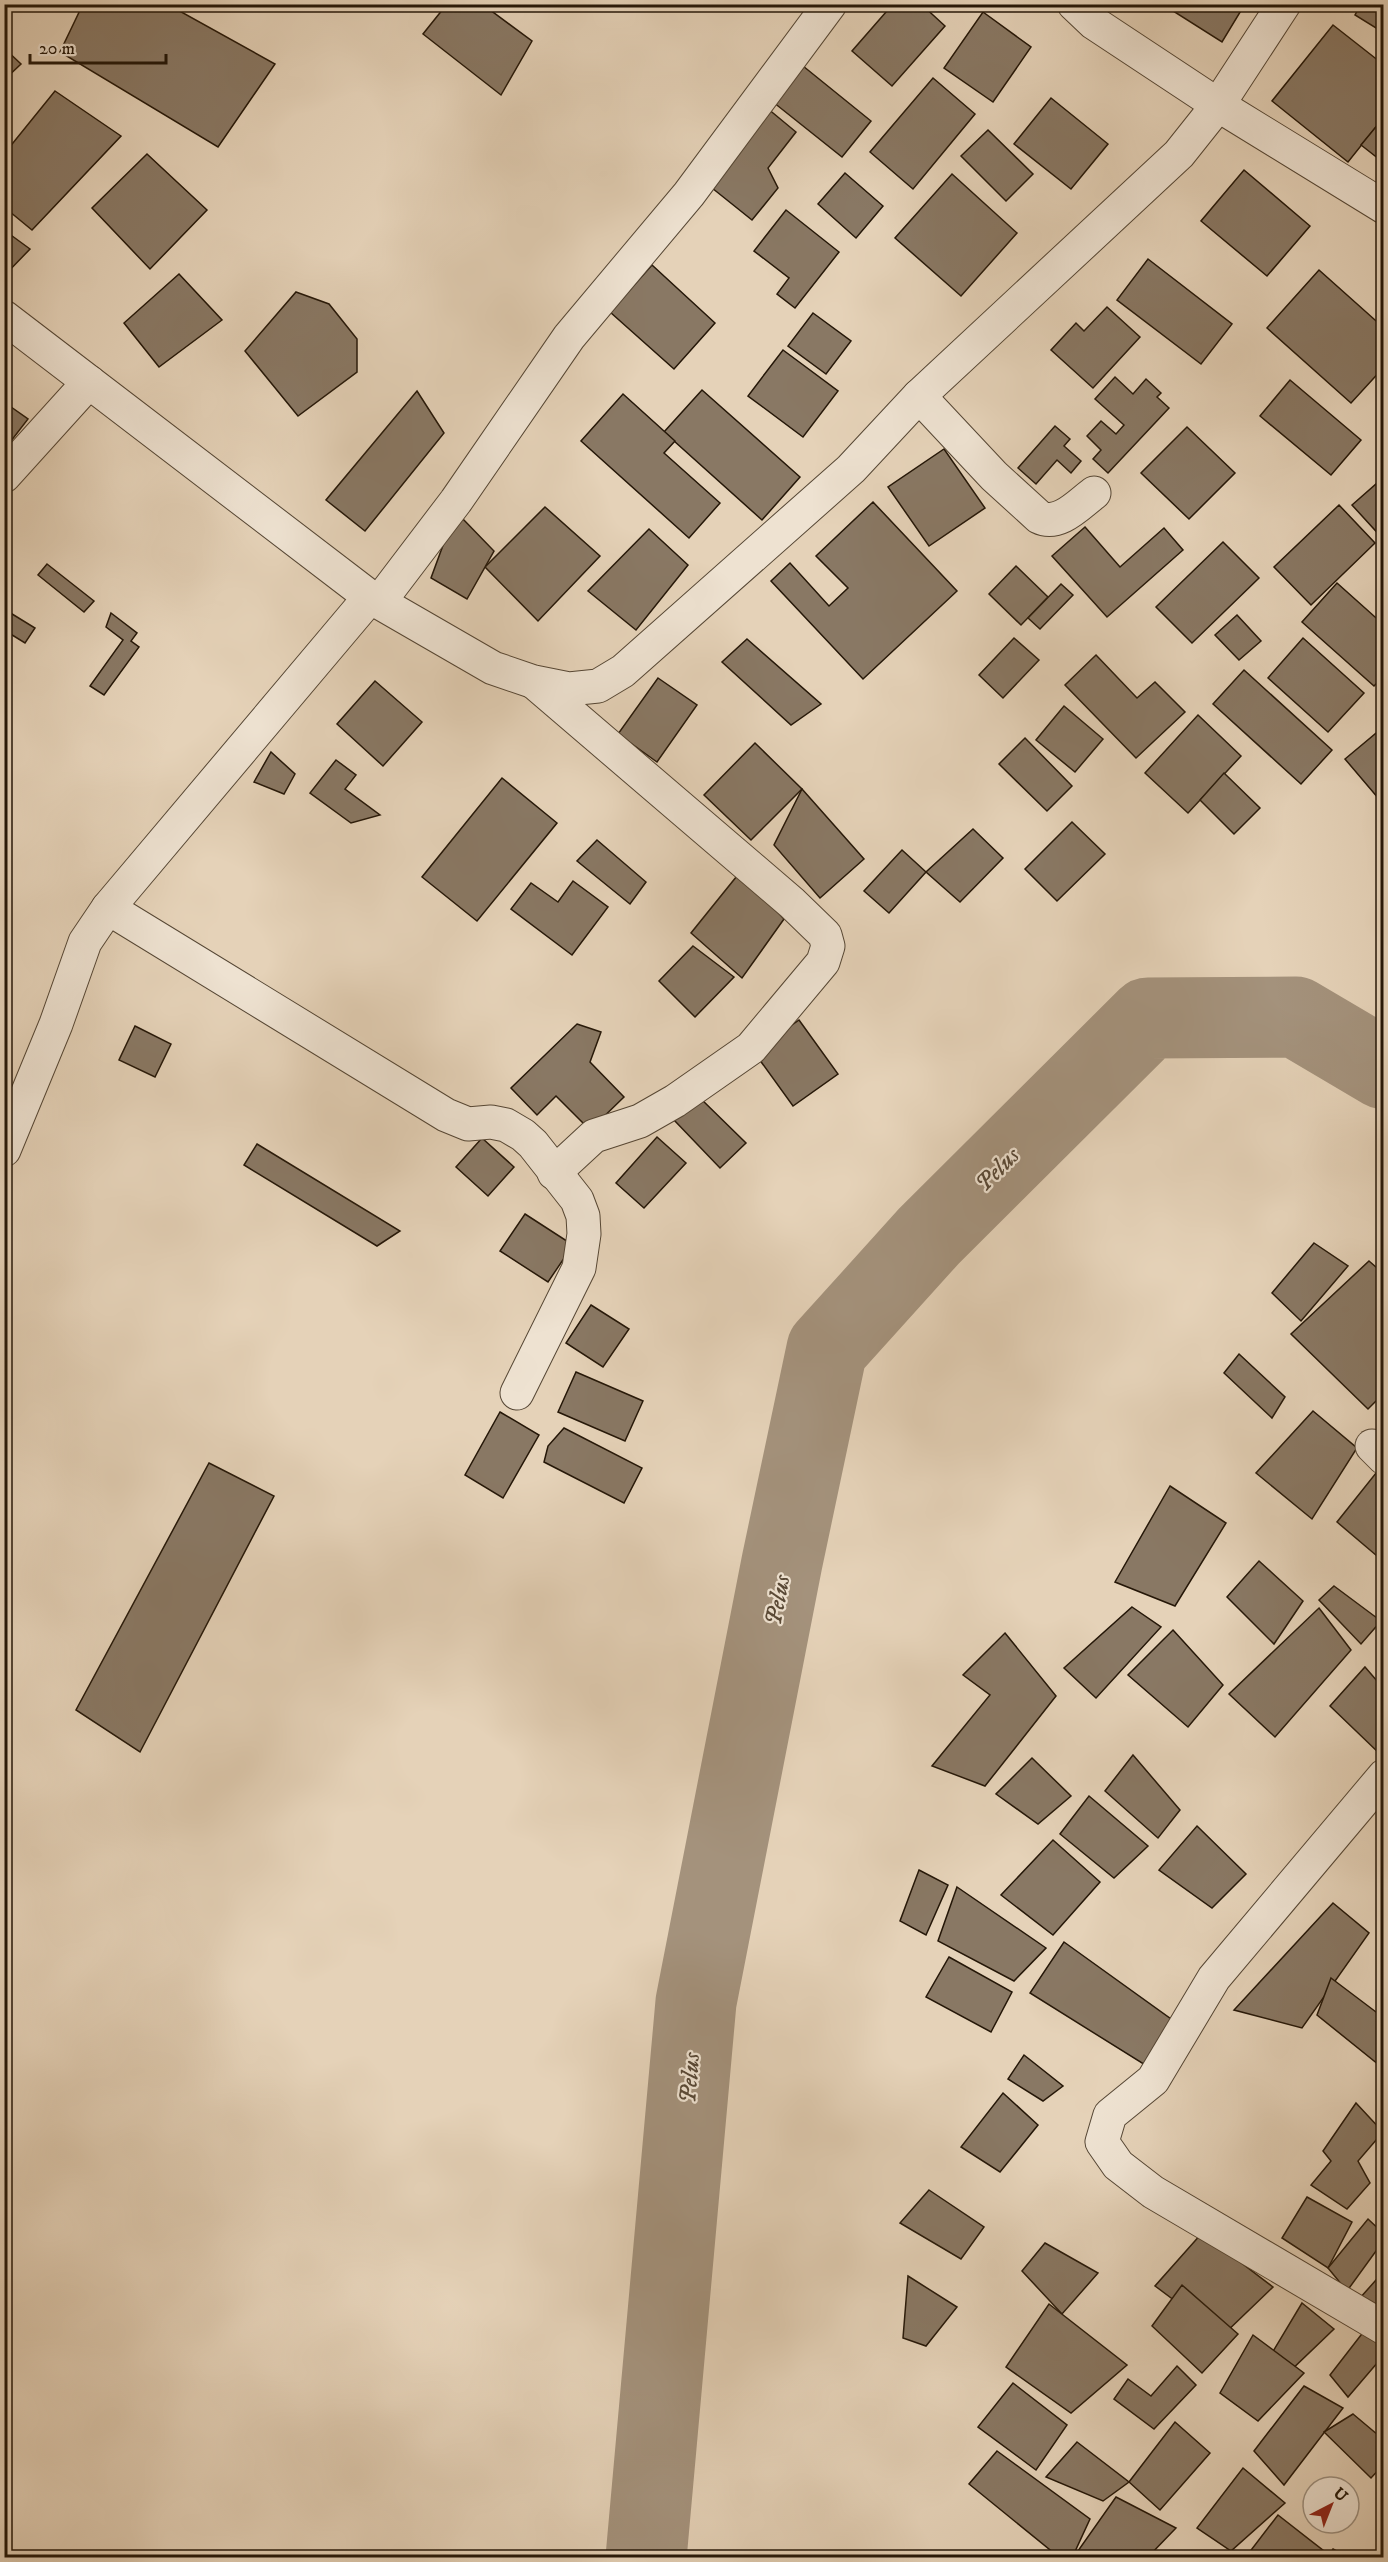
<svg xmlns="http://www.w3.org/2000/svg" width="1388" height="2562" viewBox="0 0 1388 2562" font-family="'IM FELL DW Pica',serif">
	<rect width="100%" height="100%" fill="#e5d2b8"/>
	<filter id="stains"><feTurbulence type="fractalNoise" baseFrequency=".00333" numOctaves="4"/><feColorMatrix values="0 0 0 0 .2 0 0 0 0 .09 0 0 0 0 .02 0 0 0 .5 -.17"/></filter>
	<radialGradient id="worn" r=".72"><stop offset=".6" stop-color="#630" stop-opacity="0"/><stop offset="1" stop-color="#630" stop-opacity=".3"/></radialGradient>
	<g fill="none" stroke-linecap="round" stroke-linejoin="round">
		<polyline stroke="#a4927c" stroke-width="81" points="646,2558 696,2002 782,1562 827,1349 929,1236 1148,1018 1296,1017 1384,1069"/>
	</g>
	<g fill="#897864" stroke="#251708" stroke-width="1.5">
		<polygon points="83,4 167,4 275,64 218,147 60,52"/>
		<polygon points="447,4 482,4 532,41 501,95 423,34"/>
		<polygon points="893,4 921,4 945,26 892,86 852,51"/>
		<polygon points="1162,4 1245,4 1222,42"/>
		<polygon points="1361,4 1384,4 1384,33 1355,15"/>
		<polygon points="983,12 1031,47 993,102 944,68"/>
		<polygon points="1333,25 1384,65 1384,117 1348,162 1272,101"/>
		<polygon points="4,48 21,64 4,80"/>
		<polygon points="803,66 871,121 842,157 773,102"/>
		<polygon points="933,78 975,114 913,189 870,152"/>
		<polygon points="55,91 121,136 32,230 4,207 4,154"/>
		<polygon points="1051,98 1108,144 1071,189 1014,144"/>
		<polygon points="767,108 796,132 768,168 778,188 752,220 707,184"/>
		<polygon points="1384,117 1384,163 1361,145"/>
		<polygon points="988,130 1033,174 1006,201 961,156"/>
		<polygon points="147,154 207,210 150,269 92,208"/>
		<polygon points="1244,170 1310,226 1267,276 1201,221"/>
		<polygon points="845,173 883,206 856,238 818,204"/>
		<polygon points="952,174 1017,233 961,296 895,238"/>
		<polygon points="786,210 839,252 795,308 777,294 789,278 754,251"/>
		<polygon points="4,230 30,249 4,276"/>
		<polygon points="1148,259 1232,324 1201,364 1117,300"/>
		<polygon points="652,265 715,323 674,369 610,312"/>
		<polygon points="1319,270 1384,328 1384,367 1351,403 1267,328"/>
		<polygon points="179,274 222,320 159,367 124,323"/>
		<polygon points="296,292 329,304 357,339 357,372 298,416 245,351"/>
		<polygon points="1107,307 1140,337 1093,388 1051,350 1076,323 1084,331"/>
		<polygon points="813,313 851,341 826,374 788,346"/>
		<polygon points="783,350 838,391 803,437 748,396"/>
		<polygon points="1115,377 1133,394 1146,379 1161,393 1157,397 1169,408 1108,473 1093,459 1101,450 1087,436 1101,421 1116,434 1124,425 1095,399"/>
		<polygon points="1290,380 1361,440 1331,475 1260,416"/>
		<polygon points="702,390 800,477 762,520 664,432"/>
		<polygon points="417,391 444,433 365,531 326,500"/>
		<polygon points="623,394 675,441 664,453 720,503 689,538 581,441"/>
		<polygon points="4,402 28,419 4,450"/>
		<polygon points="1055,426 1070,439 1064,446 1081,461 1071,473 1057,460 1036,484 1018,468"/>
		<polygon points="1187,427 1235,473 1189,519 1141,473"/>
		<polygon points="944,449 985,508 929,546 888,487"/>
		<polygon points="1384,477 1384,540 1352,505"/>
		<polygon points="873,502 957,591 863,679 771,581 790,563 829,606 848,588 816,556"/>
		<polygon points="1339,505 1375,543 1311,605 1274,567"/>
		<polygon points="545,507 600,556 538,621 485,567"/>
		<polygon points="462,518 494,551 467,599 431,578 449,529"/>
		<polygon points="1085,527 1120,567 1164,528 1183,550 1107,617 1052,556"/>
		<polygon points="649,529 688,565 636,630 588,591"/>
		<polygon points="1223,542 1259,578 1192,643 1156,607"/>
		<polygon points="47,564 94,601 84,612 38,575"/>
		<polygon points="1016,566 1048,597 1021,625 989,594"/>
		<polygon points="1337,583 1384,625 1384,676 1374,686 1302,622"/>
		<polygon points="1061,584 1073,595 1040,629 1028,618"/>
		<polygon points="4,609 35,628 25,643 4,630"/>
		<polygon points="111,613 137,633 131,641 139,647 104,695 90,686 123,640 106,627"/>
		<polygon points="1237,615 1261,641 1239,660 1215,635"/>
		<polygon points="1014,638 1039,660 1003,698 979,675"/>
		<polygon points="1303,638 1364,693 1328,732 1268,678"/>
		<polygon points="747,639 821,704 791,725 722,662"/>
		<polygon points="1096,655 1137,698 1155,682 1185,712 1136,758 1065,685"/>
		<polygon points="1244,670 1332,750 1301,784 1213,704"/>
		<polygon points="658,678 697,705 657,762 618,734"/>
		<polygon points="375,681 422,722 383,766 337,724"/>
		<polygon points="1064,706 1103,739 1075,772 1036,740"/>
		<polygon points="1198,715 1241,756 1188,813 1145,773"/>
		<polygon points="1381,729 1384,731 1384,805 1345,759"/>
		<polygon points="1025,738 1072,786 1047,811 999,764"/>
		<polygon points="755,743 802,789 751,840 704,795"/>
		<polygon points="271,752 295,774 284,794 254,782"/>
		<polygon points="336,760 356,775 345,789 380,815 351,823 310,793"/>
		<polygon points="1224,773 1260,808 1234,834 1200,800"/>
		<polygon points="502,778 557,823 477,921 422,877"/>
		<polygon points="802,789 864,859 820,898 774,845"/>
		<polygon points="1072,822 1105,854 1057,901 1025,869"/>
		<polygon points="973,829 1003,858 960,902 926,872"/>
		<polygon points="597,840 646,882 630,904 577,861"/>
		<polygon points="902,850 926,872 889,913 864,891"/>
		<polygon points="741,871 784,919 742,978 691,933"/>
		<polygon points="573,881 608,907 572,955 511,909 531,883 558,902"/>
		<polygon points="693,946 734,977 695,1017 659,981"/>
		<polygon points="799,1020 838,1074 793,1106 754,1052"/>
		<polygon points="577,1024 601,1032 590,1062 624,1097 590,1130 556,1096 537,1115 511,1088"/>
		<polygon points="135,1026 171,1044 155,1077 119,1060"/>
		<polygon points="698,1096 746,1143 720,1168 674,1120"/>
		<polygon points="657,1137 686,1163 644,1208 616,1183"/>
		<polygon points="482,1138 514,1167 488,1196 456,1167"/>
		<polygon points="257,1144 400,1231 377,1246 244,1165"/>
		<polygon points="525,1214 573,1245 548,1282 500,1251"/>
		<polygon points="1314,1243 1348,1266 1301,1321 1272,1293"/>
		<polygon points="1369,1261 1384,1274 1384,1393 1368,1409 1291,1334"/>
		<polygon points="591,1305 629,1329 603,1367 566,1343"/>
		<polygon points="1239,1354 1285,1397 1272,1418 1224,1373"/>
		<polygon points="576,1372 643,1401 625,1441 558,1412"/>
		<polygon points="1313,1411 1357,1448 1312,1519 1256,1473"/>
		<polygon points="500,1412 539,1435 503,1498 465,1475"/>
		<polygon points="564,1428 642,1468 624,1503 544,1462 548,1446"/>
		<polygon points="209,1463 274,1496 140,1752 76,1710"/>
		<polygon points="1376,1473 1384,1481 1384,1546 1377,1556 1337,1522"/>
		<polygon points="1170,1486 1226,1523 1175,1606 1115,1582"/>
		<polygon points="1259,1561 1303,1601 1274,1644 1227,1597"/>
		<polygon points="1334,1586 1381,1621 1361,1644 1319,1600"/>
		<polygon points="1132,1607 1161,1627 1096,1698 1064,1668"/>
		<polygon points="1319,1608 1351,1650 1275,1737 1229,1694"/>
		<polygon points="1173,1630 1223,1685 1188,1727 1128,1675"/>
		<polygon points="1005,1633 1056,1696 985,1786 932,1766 990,1695 963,1675"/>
		<polygon points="1365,1667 1384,1689 1384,1752 1381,1755 1330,1706"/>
		<polygon points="1133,1755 1180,1810 1158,1838 1105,1791"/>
		<polygon points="1032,1758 1071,1796 1038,1824 996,1794"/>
		<polygon points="1089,1796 1148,1846 1114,1878 1060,1834"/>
		<polygon points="1197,1826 1246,1874 1212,1908 1159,1870"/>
		<polygon points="1053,1840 1100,1882 1053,1935 1001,1895"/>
		<polygon points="919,1870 948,1885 926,1935 900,1921"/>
		<polygon points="957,1887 1046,1948 1014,1981 938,1941"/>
		<polygon points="1333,1903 1369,1933 1302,2028 1234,2010"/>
		<polygon points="1064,1942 1178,2024 1150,2068 1030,1993"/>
		<polygon points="949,1957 1012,1992 991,2032 926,1997"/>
		<polygon points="1331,1978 1384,2018 1384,2069 1317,2015"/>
		<polygon points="1024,2055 1063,2086 1043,2101 1008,2079"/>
		<polygon points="1003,2093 1038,2125 1000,2172 961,2147"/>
		<polygon points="1356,2103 1383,2132 1358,2161 1370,2183 1347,2209 1311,2185 1331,2161 1323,2151"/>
		<polygon points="929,2190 984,2227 961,2259 900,2223"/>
		<polygon points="1307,2197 1352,2222 1328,2268 1282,2238"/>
		<polygon points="1368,2219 1384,2234 1384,2240 1347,2291 1328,2268"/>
		<polygon points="1202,2233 1273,2287 1222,2336 1155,2286"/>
		<polygon points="1045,2243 1098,2273 1062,2314 1022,2271"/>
		<polygon points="1384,2271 1384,2318 1360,2298"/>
		<polygon points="908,2276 957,2307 926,2346 903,2338"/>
		<polygon points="1182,2285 1238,2334 1202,2373 1152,2326"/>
		<polygon points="1302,2303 1334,2329 1287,2374 1266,2363"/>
		<polygon points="1049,2304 1127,2365 1071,2413 1006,2367"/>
		<polygon points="1368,2326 1384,2335 1384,2355 1348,2397 1330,2375"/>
		<polygon points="1253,2335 1304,2373 1258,2421 1220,2393"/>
		<polygon points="1177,2366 1196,2385 1154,2429 1114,2399 1128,2379 1151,2396"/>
		<polygon points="1013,2383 1067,2425 1036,2470 978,2427"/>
		<polygon points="1304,2386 1343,2408 1284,2485 1254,2451"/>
		<polygon points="1353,2414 1384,2440 1384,2464 1371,2478 1324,2432"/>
		<polygon points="1175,2422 1210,2453 1160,2510 1129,2482"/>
		<polygon points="1077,2442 1129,2482 1103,2501 1046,2477"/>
		<polygon points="997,2451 1090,2519 1072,2558 1060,2558 969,2484"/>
		<polygon points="1243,2468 1285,2503 1231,2551 1197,2528"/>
		<polygon points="1116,2497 1176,2528 1147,2558 1073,2558"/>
		<polygon points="1278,2515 1324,2551 1319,2558 1245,2558"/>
		<polygon points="1333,2549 1349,2558 1327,2558"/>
	</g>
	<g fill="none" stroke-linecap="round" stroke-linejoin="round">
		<defs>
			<g id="minor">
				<polyline points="1074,4 1094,23 1218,105 1384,207"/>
				<polyline points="4,317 370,597 493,668 534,682 569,689 598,686 623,671 851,469 919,396 1179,154 1218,105 1284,4"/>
				<path d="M919,396L994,476L1039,517C1059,527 1079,504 1094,493"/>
				<polyline points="4,476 89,382"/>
				<polyline points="380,601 456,501 569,337 689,194 830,4"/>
				<polyline points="535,683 792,903 825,935 828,946 823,962 751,1048 675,1101 640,1121 594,1136 554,1173"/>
				<polyline points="108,908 446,1115 468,1124 491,1122 506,1125 523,1135 533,1144 577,1200 583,1216 584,1234 579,1268 517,1393"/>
				<polyline points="4,1150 56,1024 85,942 108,908 370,597"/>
				<polyline points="1372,1446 1384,1458"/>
				<polyline points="1384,1776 1214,1978 1153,2080 1110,2115 1102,2142 1118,2165 1153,2192 1384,2328"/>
			</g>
		</defs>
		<use href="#minor" stroke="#554634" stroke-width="35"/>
		<use href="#minor" stroke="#eee2d1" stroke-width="33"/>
	</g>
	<g text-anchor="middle" stroke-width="4.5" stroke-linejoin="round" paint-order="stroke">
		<g font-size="24" font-style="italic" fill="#584836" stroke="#eee2d1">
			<text transform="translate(997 1169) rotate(-45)" y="8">Pelus</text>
			<text transform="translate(777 1600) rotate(-79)" y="8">Pelus</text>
			<text transform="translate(689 2078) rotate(-85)" y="8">Pelus</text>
		</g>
	</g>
	<rect width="1388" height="2562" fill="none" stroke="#e5d2b8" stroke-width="24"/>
	<rect x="6" y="6" width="1376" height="2550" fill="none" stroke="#251708" stroke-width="3"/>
	<rect x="12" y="12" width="1364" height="2538" fill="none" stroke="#251708" stroke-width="1.5"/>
	<g transform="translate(1331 2505) rotate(42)"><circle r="28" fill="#eee2d1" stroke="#9e9181" stroke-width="1.5"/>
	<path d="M0-4.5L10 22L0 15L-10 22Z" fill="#8f2418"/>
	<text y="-9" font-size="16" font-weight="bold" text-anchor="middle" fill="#251708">U</text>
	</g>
	<path d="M30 54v9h136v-9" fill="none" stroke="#251708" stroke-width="3"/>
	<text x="39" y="54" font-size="18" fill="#251708" stroke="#eee2d1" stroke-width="4.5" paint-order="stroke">20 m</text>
	<rect width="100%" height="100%" filter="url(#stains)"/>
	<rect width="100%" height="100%" fill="url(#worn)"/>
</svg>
